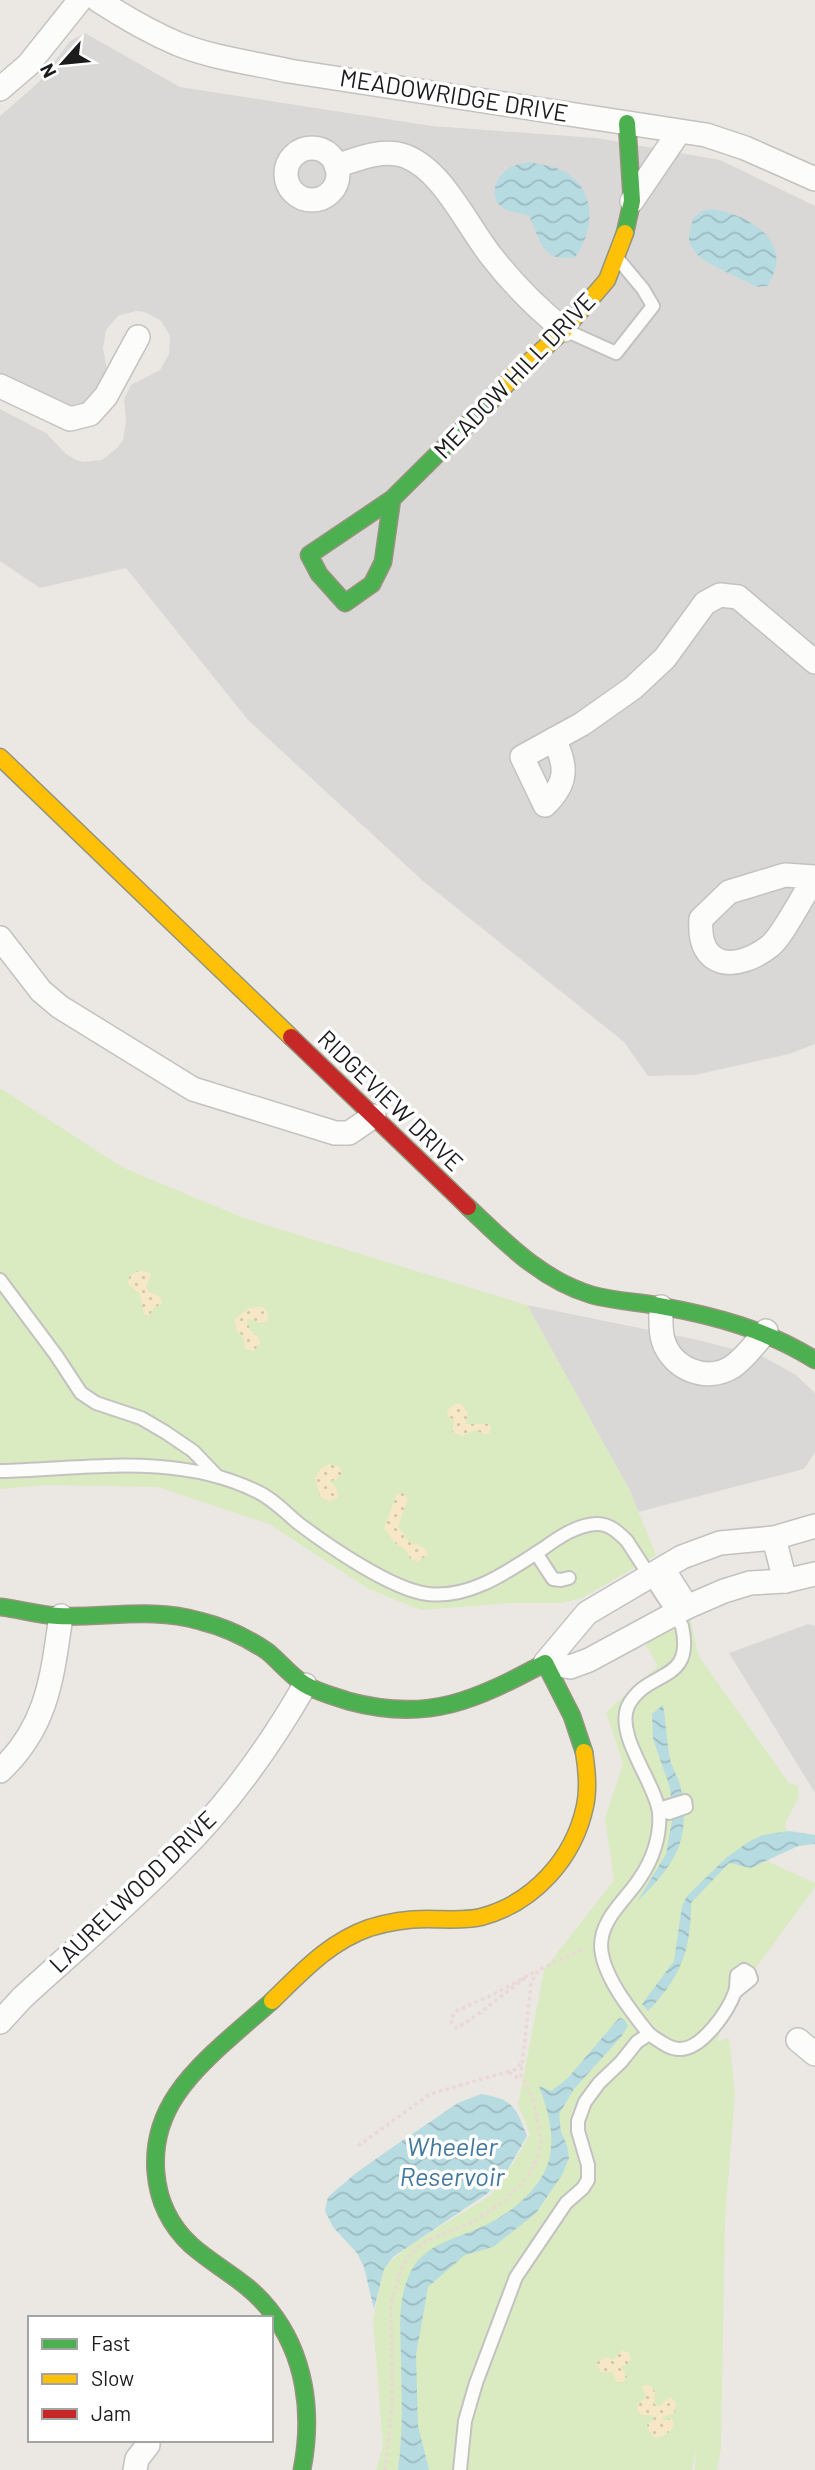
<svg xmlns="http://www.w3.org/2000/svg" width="815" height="2470" viewBox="0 0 815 2470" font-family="Barlow,sans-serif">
	<defs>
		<pattern id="sand-dots" width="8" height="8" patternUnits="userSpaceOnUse" patternTransform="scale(1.75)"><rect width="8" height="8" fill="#f6e8c7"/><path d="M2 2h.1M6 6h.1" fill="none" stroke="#d2c6aa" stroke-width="1.8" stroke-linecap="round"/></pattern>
		<pattern id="water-waves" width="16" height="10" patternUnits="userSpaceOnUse" patternTransform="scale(1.75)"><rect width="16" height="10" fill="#b6dbe0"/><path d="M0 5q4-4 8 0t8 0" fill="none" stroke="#9cbbc0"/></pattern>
	</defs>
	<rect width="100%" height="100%" fill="#ebe8e4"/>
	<g fill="#dad8d6">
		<polygon points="85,33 180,87 432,126 597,138 720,160 815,206 815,1044 789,1054 695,1075 648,1076 624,1042 423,881 248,720 126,568 40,588 0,561 0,409 46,433 66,454 74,459 83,462 102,460 117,448 123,440 126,421 124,399 131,385 160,370 169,354 170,336 161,321 145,312 136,311 118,316 106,330 103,348 107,370 99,395 76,411 0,379 0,116 39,82 70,41"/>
		<polygon points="527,1305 698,1340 764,1357 796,1375 815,1393 815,1452 804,1469 638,1512 629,1489"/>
		<polygon points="808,1624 815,1626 815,1793 729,1653"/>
	</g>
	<g fill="#daeac1">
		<polygon points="0,1088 122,1167 195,1198 247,1219 527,1305 629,1489 656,1555 582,1598 561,1603 511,1603 421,1610 369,1589 269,1524 158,1487 45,1485 0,1489"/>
		<polygon points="690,1616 698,1655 789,1783 798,1786 799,1797 785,1824 792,1848 768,1859 769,1862 815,1883 815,1887 720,2017 718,2042 729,2038 735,2093 725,2220 721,2448 717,2470 695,2470 696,2449 692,2470 376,2470 383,2446 373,2320 384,2267 409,2246 491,2195 514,2162 530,2134 518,2105 544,1970 614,1880 605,1818 623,1764 606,1712 658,1666 644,1642"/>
	</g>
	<g fill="url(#sand-dots)">
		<path d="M137,1271H145L151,1274L146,1287L149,1292C155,1294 162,1296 162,1304L155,1307L149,1316L144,1314L140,1294L128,1284L129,1277Z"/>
		<polygon points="256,1307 263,1307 268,1313 268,1320 260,1323 249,1319 247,1321 250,1330 259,1338 260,1344 253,1351 245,1349 243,1336 237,1331 234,1320 249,1308"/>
		<polygon points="460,1403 468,1413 465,1424 489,1424 491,1427 490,1433 483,1434 476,1430 462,1436 452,1432 454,1420 447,1415 447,1411 453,1405"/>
		<polygon points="329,1464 338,1466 341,1470 341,1475 335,1480 330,1481 337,1489 338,1497 328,1502 320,1496 315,1478 321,1468"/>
		<path d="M403,1493L408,1499L398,1526L409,1542C418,1546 425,1544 428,1555L418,1561L411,1560L405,1549L395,1543L384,1528L397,1494Z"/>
		<polygon points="622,2350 629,2353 631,2358 628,2364 621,2367 627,2377 622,2383 617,2382 612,2372 601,2372 596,2363 606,2357 614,2360"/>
		<path d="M647,2385C660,2389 652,2397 655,2405L659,2406L671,2397L676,2403L675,2413L662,2418L664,2421L672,2418L674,2425C670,2433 663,2437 655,2438L649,2431L647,2424L654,2420L652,2415H642L637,2411L638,2404L647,2396L641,2386Z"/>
	</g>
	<g fill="url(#water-waves)">
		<path d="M529,162C542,165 556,166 567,173C597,192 594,232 575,257C541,263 541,240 529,216C522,213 513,213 507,210C485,200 495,174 513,166C518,164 524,164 529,162Z"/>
		<path d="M711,209C737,212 781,231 776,265C775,272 771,279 768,286L756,287C740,275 693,264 689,240C689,233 692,224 693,218L702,211Z"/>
		<path d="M663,1705C666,1721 666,1737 669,1753C670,1766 679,1777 681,1789C691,1843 674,1865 637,1902L666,1854L673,1815L670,1788L653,1739L652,1714Z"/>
		<path d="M789,1831L815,1835V1844L798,1846L751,1868L729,1863L691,1903C691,1950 681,1977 648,2011L642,2004L674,1961L682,1906L687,1896L727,1857L750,1841L763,1835Z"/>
		<path d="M619,2018L624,2019L628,2026L621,2037L574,2089L559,2114L561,2132L567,2145L569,2158L562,2175L536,2213L493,2247L465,2255L428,2287L416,2355L418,2426L429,2470H398C403,2435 402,2399 401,2363C401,2330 396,2299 412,2269C425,2245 457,2238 479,2228C511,2215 549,2184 551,2148C553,2125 546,2106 539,2086L551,2091L567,2079Z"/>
		<path d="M481,2094C513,2099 516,2107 527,2136L507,2171L488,2193L393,2257L384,2269L374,2309L364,2267L357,2253L333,2227L325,2211L328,2197L356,2173L393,2147L458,2103Z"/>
	</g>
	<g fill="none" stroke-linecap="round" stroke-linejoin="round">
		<defs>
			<g id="lane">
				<polyline points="565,330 616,353 653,306 643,289 618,259"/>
				<polyline points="0,1280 56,1355 81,1393 96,1403 141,1418 165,1432 193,1451 217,1476"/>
				<path d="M0,1471C85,1469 176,1452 256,1491C272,1498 285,1512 298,1523C327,1545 392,1590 428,1594C471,1599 510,1570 544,1548C559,1537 577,1525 596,1524C609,1523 619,1533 627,1541L682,1626C695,1685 647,1668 628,1706C615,1736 655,1782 659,1812C661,1835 653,1859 640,1878C626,1900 601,1918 601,1946C602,1976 632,2012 649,2034"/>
				<polyline points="536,1553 553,1579 561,1580 569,1578"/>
				<polygon points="685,1801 686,1807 669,1813 659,1809"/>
				<path d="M460,2470L465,2421L476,2383L516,2277L566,2203L583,2188L588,2180V2165L578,2131V2121L585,2102L599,2083L621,2062L637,2042L649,2034C658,2040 669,2049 679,2049C702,2050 728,2011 735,1992C737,1987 736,1980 737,1975L744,1970L749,1973L751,1979L735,1992"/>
			</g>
			<g id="street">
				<path d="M98,0C124,17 150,32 178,44C213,58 253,63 289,71L706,135L745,148L815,179"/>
				<polyline points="0,89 28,65 80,0"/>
				<circle cx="312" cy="174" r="26"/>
				<path d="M336,166C358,159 382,148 405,156C443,170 467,226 492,257C513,284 538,309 564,330"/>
				<polyline points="632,201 679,132"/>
				<polyline points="0,386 70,419 90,414 106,396 138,337"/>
				<path d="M554,739C567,766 568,783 545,805L522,757L582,724L633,688L665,658L705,603L720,595L738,597L815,662"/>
				<path d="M814,877L785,875L729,892L701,919C697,970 737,972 770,946C782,937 805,892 815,877"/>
				<polyline points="0,938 41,991 60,1007 193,1089 335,1133 349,1133 374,1116"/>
				<path d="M661,1307C661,1318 660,1330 663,1340C672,1369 706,1383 732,1367C745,1358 756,1343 766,1331"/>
				<polyline points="815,1526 774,1538 720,1543 682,1557 587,1613 545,1663 570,1667 589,1660 687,1607 724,1591 750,1583 785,1581 815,1574"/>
				<polyline points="774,1538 785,1581"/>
				<polyline points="663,1569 687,1607"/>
				<path d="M0,1771C48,1726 52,1677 61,1616"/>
				<path d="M0,2022L22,1998C73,1951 127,1906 176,1856C226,1807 270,1746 305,1685"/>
				<polyline points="798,2040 815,2054"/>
				<polyline points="135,2470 137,2459 148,2445"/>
			</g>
			<g id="fast">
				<polyline points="625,233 632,201 627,123"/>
				<polyline points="392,499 383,562 372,584 345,603 319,574 309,555 392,499 493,399"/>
				<path d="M468,1207C505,1242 541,1280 592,1295C614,1301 638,1302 660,1306C716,1316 767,1330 815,1360"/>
				<path d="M0,1607C19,1609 38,1615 58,1616C107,1618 152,1607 200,1621C224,1627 248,1638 268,1652C280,1662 290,1675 304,1684C317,1692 333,1696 348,1701C429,1723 475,1700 545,1663L572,1716L584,1752"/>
				<path d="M272,2001C242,2028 199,2061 177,2094C145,2141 148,2205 191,2245C217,2268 247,2281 269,2309C306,2355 313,2414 302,2470"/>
			</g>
			<g id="slow">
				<polyline points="493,399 514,376 564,330 607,280 625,233"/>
				<polyline points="0,757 291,1037"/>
				<path d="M272,2001C302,1972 329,1942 369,1928C388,1922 408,1919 427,1919C445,1919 464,1921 481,1917C534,1903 574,1858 585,1806C589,1788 587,1770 584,1752"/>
			</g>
			<polyline id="jam" points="291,1037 468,1207"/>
		</defs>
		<use href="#lane" stroke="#c3c2c0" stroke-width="16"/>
		<use href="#street" stroke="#c3c2c0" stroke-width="26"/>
		<use href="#fast" stroke="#95947c" stroke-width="19"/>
		<use href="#slow" stroke="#95947c" stroke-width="19"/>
		<use href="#jam" stroke="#95947c" stroke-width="19"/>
		<g stroke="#ebd8d6" stroke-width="3.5" stroke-dasharray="3.5 3.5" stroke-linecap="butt">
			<path d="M525,1978C502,1994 481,2015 456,2028L451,2021L454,2012L492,1995L536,1971"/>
			<polyline points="509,2072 521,2080"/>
			<polyline points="358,2146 430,2094 514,2070 522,2063"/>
			<polyline points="385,2470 392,2408 391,2304 401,2268 410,2254 426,2241 473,2222 508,2198 529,2175 536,2161 541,2142 536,2112 533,2099 521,2075 531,1983 538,1970 585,1948"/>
		</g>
		<use href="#lane" stroke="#fcfcfb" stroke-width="12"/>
		<use href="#street" stroke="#fcfcfb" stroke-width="23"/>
		<use href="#fast" stroke="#4caf50" stroke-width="16"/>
		<use href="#slow" stroke="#ffc107" stroke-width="16"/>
		<use href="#jam" stroke="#c62828" stroke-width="16"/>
	</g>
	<g text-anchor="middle" stroke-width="7" stroke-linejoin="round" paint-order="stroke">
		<g font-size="24" fill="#1c1c1c" stroke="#fff">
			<text transform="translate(454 96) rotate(9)" y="8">MEADOWRIDGE DRIVE</text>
			<text transform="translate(515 376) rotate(-46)" y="8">MEADOW HILL DRIVE</text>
			<text transform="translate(390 1101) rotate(44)" y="8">RIDGEVIEW DRIVE</text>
			<text transform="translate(133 1892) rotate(-44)" y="8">LAURELWOOD DRIVE</text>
		</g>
		<g font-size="26" font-style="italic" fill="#41789f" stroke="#fff">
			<text x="452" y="2156">Wheeler<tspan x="452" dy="30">Reservoir</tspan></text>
		</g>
	</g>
	<rect x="28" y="2316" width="245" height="126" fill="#ffffff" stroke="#a4a4a4" stroke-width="2"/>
	<rect x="42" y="2339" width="35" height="10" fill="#4caf50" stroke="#a4a4a4" stroke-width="2"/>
	<text x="91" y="2351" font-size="21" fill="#1c1c1c">Fast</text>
	<rect x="42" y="2374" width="35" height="10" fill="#ffc107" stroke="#a4a4a4" stroke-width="2"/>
	<text x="91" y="2386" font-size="21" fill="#1c1c1c">Slow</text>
	<rect x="42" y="2409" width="35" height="10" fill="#c62828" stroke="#a4a4a4" stroke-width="2"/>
	<text x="91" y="2421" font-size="21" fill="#1c1c1c">Jam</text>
	<g transform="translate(63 63) rotate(243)" stroke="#ffffff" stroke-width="5" paint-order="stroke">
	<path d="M0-5L12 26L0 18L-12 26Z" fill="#1c1c1c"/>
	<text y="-10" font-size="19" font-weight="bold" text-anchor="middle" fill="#1c1c1c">N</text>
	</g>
</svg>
